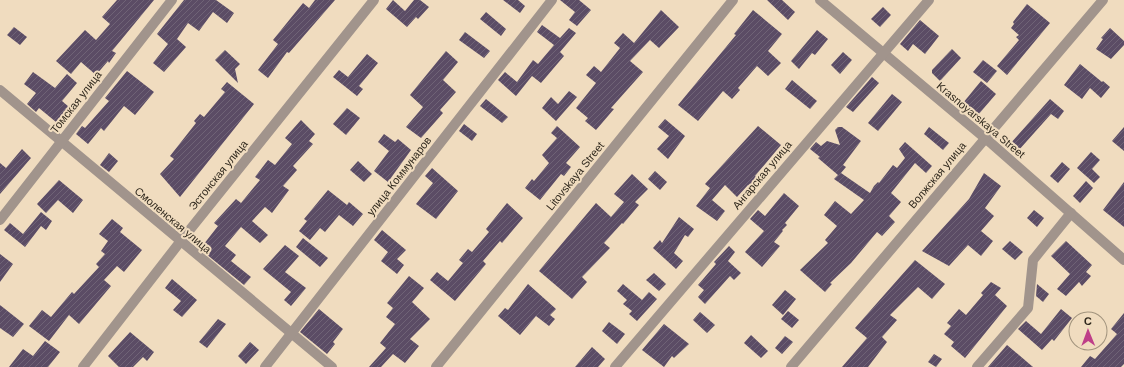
<svg xmlns="http://www.w3.org/2000/svg" width="1124" height="367" viewBox="0 0 1124 367" font-family="Arial,sans-serif">
	<defs>
		<pattern id="building-hatch" width="6" height="6" patternUnits="userSpaceOnUse"><rect width="6" height="6" fill="#5b4c65"/><path d="M-1 1l2-2M0 6l6-6M5 7l2-2" fill="none" stroke="#6f6376"/></pattern>
	</defs>
	<rect width="100%" height="100%" fill="#f0dcbf"/>
	<g fill="url(#building-hatch)">
		<polygon points="117,0 154,0 112,51 116,53 109,63 108,61 96,75 81,62 71,74 56,61 85,30 96,40 110,24 102,17"/>
		<polygon points="184,0 216,0 234,13 227,23 213,12 199,31 188,23 177,39 186,47 164,72 153,63 168,44 157,34"/>
		<polygon points="315,0 335,0 289,53 287,52 268,78 258,70 278,44 273,40 303,3 309,8"/>
		<polygon points="393,0 405,11 414,0 420,0 429,7 418,19 416,17 407,27 386,9"/>
		<polygon points="503,0 518,0 525,6 520,13"/>
		<polygon points="560,0 579,0 591,10 577,26 569,20 575,12"/>
		<polygon points="767,0 782,0 795,12 788,20"/>
		<polygon points="1027,4 1050,23 1007,75 997,66 1019,40 1016,37 1019,35 1011,28 1014,24 1013,22"/>
		<polygon points="883,7 891,15 880,27 871,19"/>
		<polygon points="661,10 679,27 659,48 650,40 630,61 643,72 611,108 614,109 596,130 585,121 588,118 576,108 596,83 586,75 594,66 601,72 620,48 614,43 623,33 634,43"/>
		<polygon points="753,10 782,34 768,51 781,63 768,76 757,66 738,88 740,90 732,99 723,91 698,121 678,105 736,35 734,34"/>
		<polygon points="486,12 506,29 501,36 480,19"/>
		<polygon points="920,20 939,36 925,54 913,44 908,51 900,44"/>
		<polygon points="542,25 560,38 569,28 576,33 560,52 564,56 541,83 532,76 516,96 498,80 505,72 517,82 533,60 538,64 554,45 537,32"/>
		<polygon points="14,27 27,37 20,45 7,35"/>
		<polygon points="1110,28 1124,41 1124,45 1111,59 1096,49 1103,39 1101,38"/>
		<polygon points="817,30 828,39 815,55 812,53 799,69 791,61"/>
		<polygon points="465,32 490,51 484,58 459,40"/>
		<polygon points="952,49 961,58 940,81 932,73 932,70"/>
		<polygon points="225,50 240,64 235,69 238,83 215,60"/>
		<polygon points="446,51 458,62 443,80 456,92 440,110 443,113 421,138 406,127 423,107 410,95"/>
		<polygon points="843,52 852,60 840,74 831,65"/>
		<polygon points="367,54 378,63 359,86 363,89 357,96 333,77 339,70 348,77"/>
		<polygon points="983,60 997,71 987,83 973,72"/>
		<polygon points="1080,64 1102,82 1103,81 1110,87 1101,98 1090,88 1082,99 1064,85"/>
		<polygon points="127,71 154,92 135,115 124,106 104,131 101,128 88,144 76,134 82,126 85,128 109,101 105,98"/>
		<polygon points="33,72 55,88 67,74 77,83 62,101 69,107 56,122 39,108 36,112 27,104 36,93 24,84"/>
		<polygon points="872,77 879,83 853,112 846,107"/>
		<polygon points="792,80 817,101 810,109 785,89"/>
		<polygon points="981,81 996,94 978,115 963,103"/>
		<polygon points="227,82 254,104 180,197 160,174 174,159 170,156 196,123 194,121 200,114 204,117 225,92 221,89"/>
		<polygon points="569,91 577,97 556,121 542,108 551,97 558,104"/>
		<polygon points="892,94 902,102 878,131 868,123"/>
		<polygon points="486,99 508,117 502,123 480,106"/>
		<polygon points="1050,99 1064,111 1058,119 1051,114 1018,151 1010,144"/>
		<polygon points="347,108 360,118 346,135 333,124"/>
		<polygon points="665,119 685,136 668,159 657,149 669,136 658,127"/>
		<polygon points="301,120 315,134 309,141 313,144 293,166 297,170 283,186 289,190 272,213 265,207 252,221 268,235 260,243 241,227 225,246 236,255 231,261 251,277 244,285 200,249 218,226 214,223 236,199 241,203 260,180 255,177 268,160 275,165 292,144 285,138"/>
		<polygon points="464,124 477,134 472,141 459,131"/>
		<polygon points="557,126 580,147 566,163 571,167 564,176 561,174 540,200 525,188 532,179 534,181 549,163 542,155 557,138 551,133"/>
		<polygon points="758,126 781,145 755,176 757,178 751,187 748,185 737,197 725,185 712,200 725,211 717,221 696,206 710,188 705,184"/>
		<polygon points="838,127 842,127 861,141 843,165 846,167 841,173 870,193 874,186 878,182 879,183 893,165 897,168 905,158 899,149 905,142 932,166 926,173 915,163 891,193 901,202 889,216 895,222 882,236 877,232 851,263 830,283 832,284 825,292 800,270 828,243 825,240 837,226 824,215 835,201 851,214 864,200 834,179 838,175 818,158 820,157 810,149 816,142 821,146 827,141 840,145 835,130"/>
		<polygon points="929,127 949,143 943,150 924,134"/>
		<polygon points="1124,127 1124,151 1112,141"/>
		<polygon points="384,134 395,142 398,139 411,150 388,182 374,171 389,151 378,142"/>
		<polygon points="22,149 31,158 0,194 0,163 6,168"/>
		<polygon points="1091,152 1100,160 1092,169 1100,177 1094,183 1077,168"/>
		<polygon points="109,153 118,161 109,172 100,165"/>
		<polygon points="358,161 372,174 364,182 350,170"/>
		<polygon points="1062,162 1070,169 1058,183 1050,176"/>
		<polygon points="432,168 458,191 436,219 416,204 433,183 425,176"/>
		<polygon points="655,171 667,182 660,190 648,179"/>
		<polygon points="984,173 1001,186 985,208 994,216 981,231 993,241 981,256 968,245 949,266 922,251 969,199"/>
		<polygon points="632,174 648,189 635,202 639,205 623,224 622,223 604,243 610,248 582,277 587,282 572,299 539,271 596,203 611,217 624,202 614,194"/>
		<polygon points="59,180 83,200 73,213 58,200 46,213 37,204"/>
		<polygon points="1086,181 1093,188 1080,203 1073,196"/>
		<polygon points="1124,182 1124,227 1103,210"/>
		<polygon points="328,190 347,205 349,202 363,214 353,226 339,215 325,232 320,228 310,240 299,231 307,221 304,219"/>
		<polygon points="784,193 799,206 785,223 787,225 782,230 783,231 774,242 780,246 762,267 745,252 764,231 750,219 758,210 765,216"/>
		<polygon points="154,202 163,210 159,214 150,206"/>
		<polygon points="507,203 523,218 502,243 500,241 483,261 486,264 455,301 430,280 437,272 448,281 463,263 459,260 468,249 472,252 489,232 486,229"/>
		<polygon points="1034,210 1044,218 1037,227 1027,218"/>
		<polygon points="41,212 52,221 46,230 41,226 25,247 4,230 10,223 23,234"/>
		<polygon points="679,217 694,229 688,237 685,235 674,253 683,261 676,269 653,248 660,240 662,243"/>
		<polygon points="112,219 123,228 120,232 142,250 124,272 117,266 104,280 111,286 79,324 69,315 49,341 29,326 42,310 51,317 72,292 74,294 99,267 96,264 105,254 101,251 108,241 99,234"/>
		<polygon points="382,230 406,250 397,259 404,265 397,274 381,261 388,252 374,240"/>
		<polygon points="303,238 328,258 320,267 296,247"/>
		<polygon points="1010,241 1023,252 1015,260 1002,249"/>
		<polygon points="1066,241 1092,265 1086,272 1091,276 1082,286 1079,282 1066,296 1057,289 1070,274 1051,256"/>
		<polygon points="285,245 299,256 285,272 306,288 291,306 284,300 291,292 263,269"/>
		<polygon points="729,246 735,252 728,261 741,273 734,280 730,276 705,304 698,297 704,290 698,285 716,264 714,262"/>
		<polygon points="0,254 13,264 0,282"/>
		<polygon points="915,260 945,284 932,299 918,287 890,315 897,320 882,337 887,342 868,367 842,367 867,338 855,328"/>
		<polygon points="654,273 666,284 659,291 646,280"/>
		<polygon points="409,276 424,288 412,302 430,319 410,339 419,346 405,363 393,354 381,367 369,367 386,348 380,343 395,324 386,317 393,308 387,303"/>
		<polygon points="172,279 197,300 182,317 173,310 181,301 165,288"/>
		<polygon points="991,282 1001,288 995,295 1007,306 965,358 951,346 954,342 944,334 951,326 947,323 959,309 966,315 983,295 981,293"/>
		<polygon points="528,284 556,309 550,315 555,319 549,326 536,316 520,335 498,316 505,308 508,310"/>
		<polygon points="623,284 642,300 649,292 657,299 637,321 629,314 632,311 623,304 627,300 617,291"/>
		<polygon points="1037,284 1049,294 1043,302 1036,296"/>
		<polygon points="785,290 796,299 783,315 772,305"/>
		<polygon points="0,305 24,324 13,337 0,328"/>
		<polygon points="319,309 343,329 333,342 335,344 327,354 300,332"/>
		<polygon points="1061,309 1072,318 1054,341 1052,339 1042,350 1018,329 1026,321 1041,334"/>
		<polygon points="788,311 799,320 792,328 781,319"/>
		<polygon points="700,312 715,325 707,333 693,320"/>
		<polygon points="1124,313 1124,364 1121,367 1081,367 1090,356 1095,359 1117,334 1111,329"/>
		<polygon points="218,319 226,324 207,348 199,342"/>
		<polygon points="609,322 625,334 617,344 602,331"/>
		<polygon points="664,324 689,344 674,358 672,356 664,367 642,350"/>
		<polygon points="130,332 154,352 147,361 143,357 133,367 119,367 108,356"/>
		<polygon points="751,335 768,351 761,358 744,343"/>
		<polygon points="785,336 793,342 782,354 775,348"/>
		<polygon points="45,341 60,352 48,367 9,367 23,349 33,356"/>
		<polygon points="250,342 259,350 246,364 238,356"/>
		<polygon points="1007,345 1033,367 988,367"/>
		<polygon points="592,347 605,359 598,367 575,367"/>
		<polygon points="934,354 942,359 936,367 928,362"/>
	</g>
	<g fill="none" stroke-linecap="round" stroke-linejoin="round">
		<g stroke="#a1948c" stroke-width="10">
			<polyline points="820,0 992,144 1124,260"/>
			<polyline points="0,90 332,367"/>
			<polyline points="0,220 172,0"/>
			<polyline points="83,367 180,242 374,0"/>
			<polyline points="265,367 552,0"/>
			<polyline points="436,367 733,0"/>
			<polyline points="615,367 929,0"/>
			<polyline points="791,367 1103,0"/>
			<polyline points="977,367 1028,308 1033,260 1071,213"/>
		</g>
	</g>
	<g text-anchor="middle" stroke-width="4" stroke-linejoin="round" paint-order="stroke">
		<g font-size="11" fill="#2e271c" stroke="#f0dcbf">
			<text transform="translate(76 102) rotate(-52)" y="4">Томская улица</text>
			<text transform="translate(981 120) rotate(40)" y="4">Krasnoyarskaya Street</text>
			<text transform="translate(218 175) rotate(-51)" y="4">Эстонская улица</text>
			<text transform="translate(762 175) rotate(-50)" y="4">Ангарская улица</text>
			<text transform="translate(937 175) rotate(-50)" y="4">Волжская улица</text>
			<text transform="translate(399 176) rotate(-52)" y="4">улица Коммунаров</text>
			<text transform="translate(575 176) rotate(-51)" y="4">Litovskaya Street</text>
			<text transform="translate(173 220) rotate(40)" y="4">Смоленская улица</text>
		</g>
	</g>
	<g transform="translate(1088 331) rotate(359)"><circle r="19" fill="#f0dcbf" stroke="#a2947e"/>
	<path d="M0-3L7 15L0 10L-7 15Z" fill="#be3e88"/>
	<text y="-6" font-size="11" font-weight="bold" text-anchor="middle" fill="#2e271c">С</text>
	</g>
</svg>
